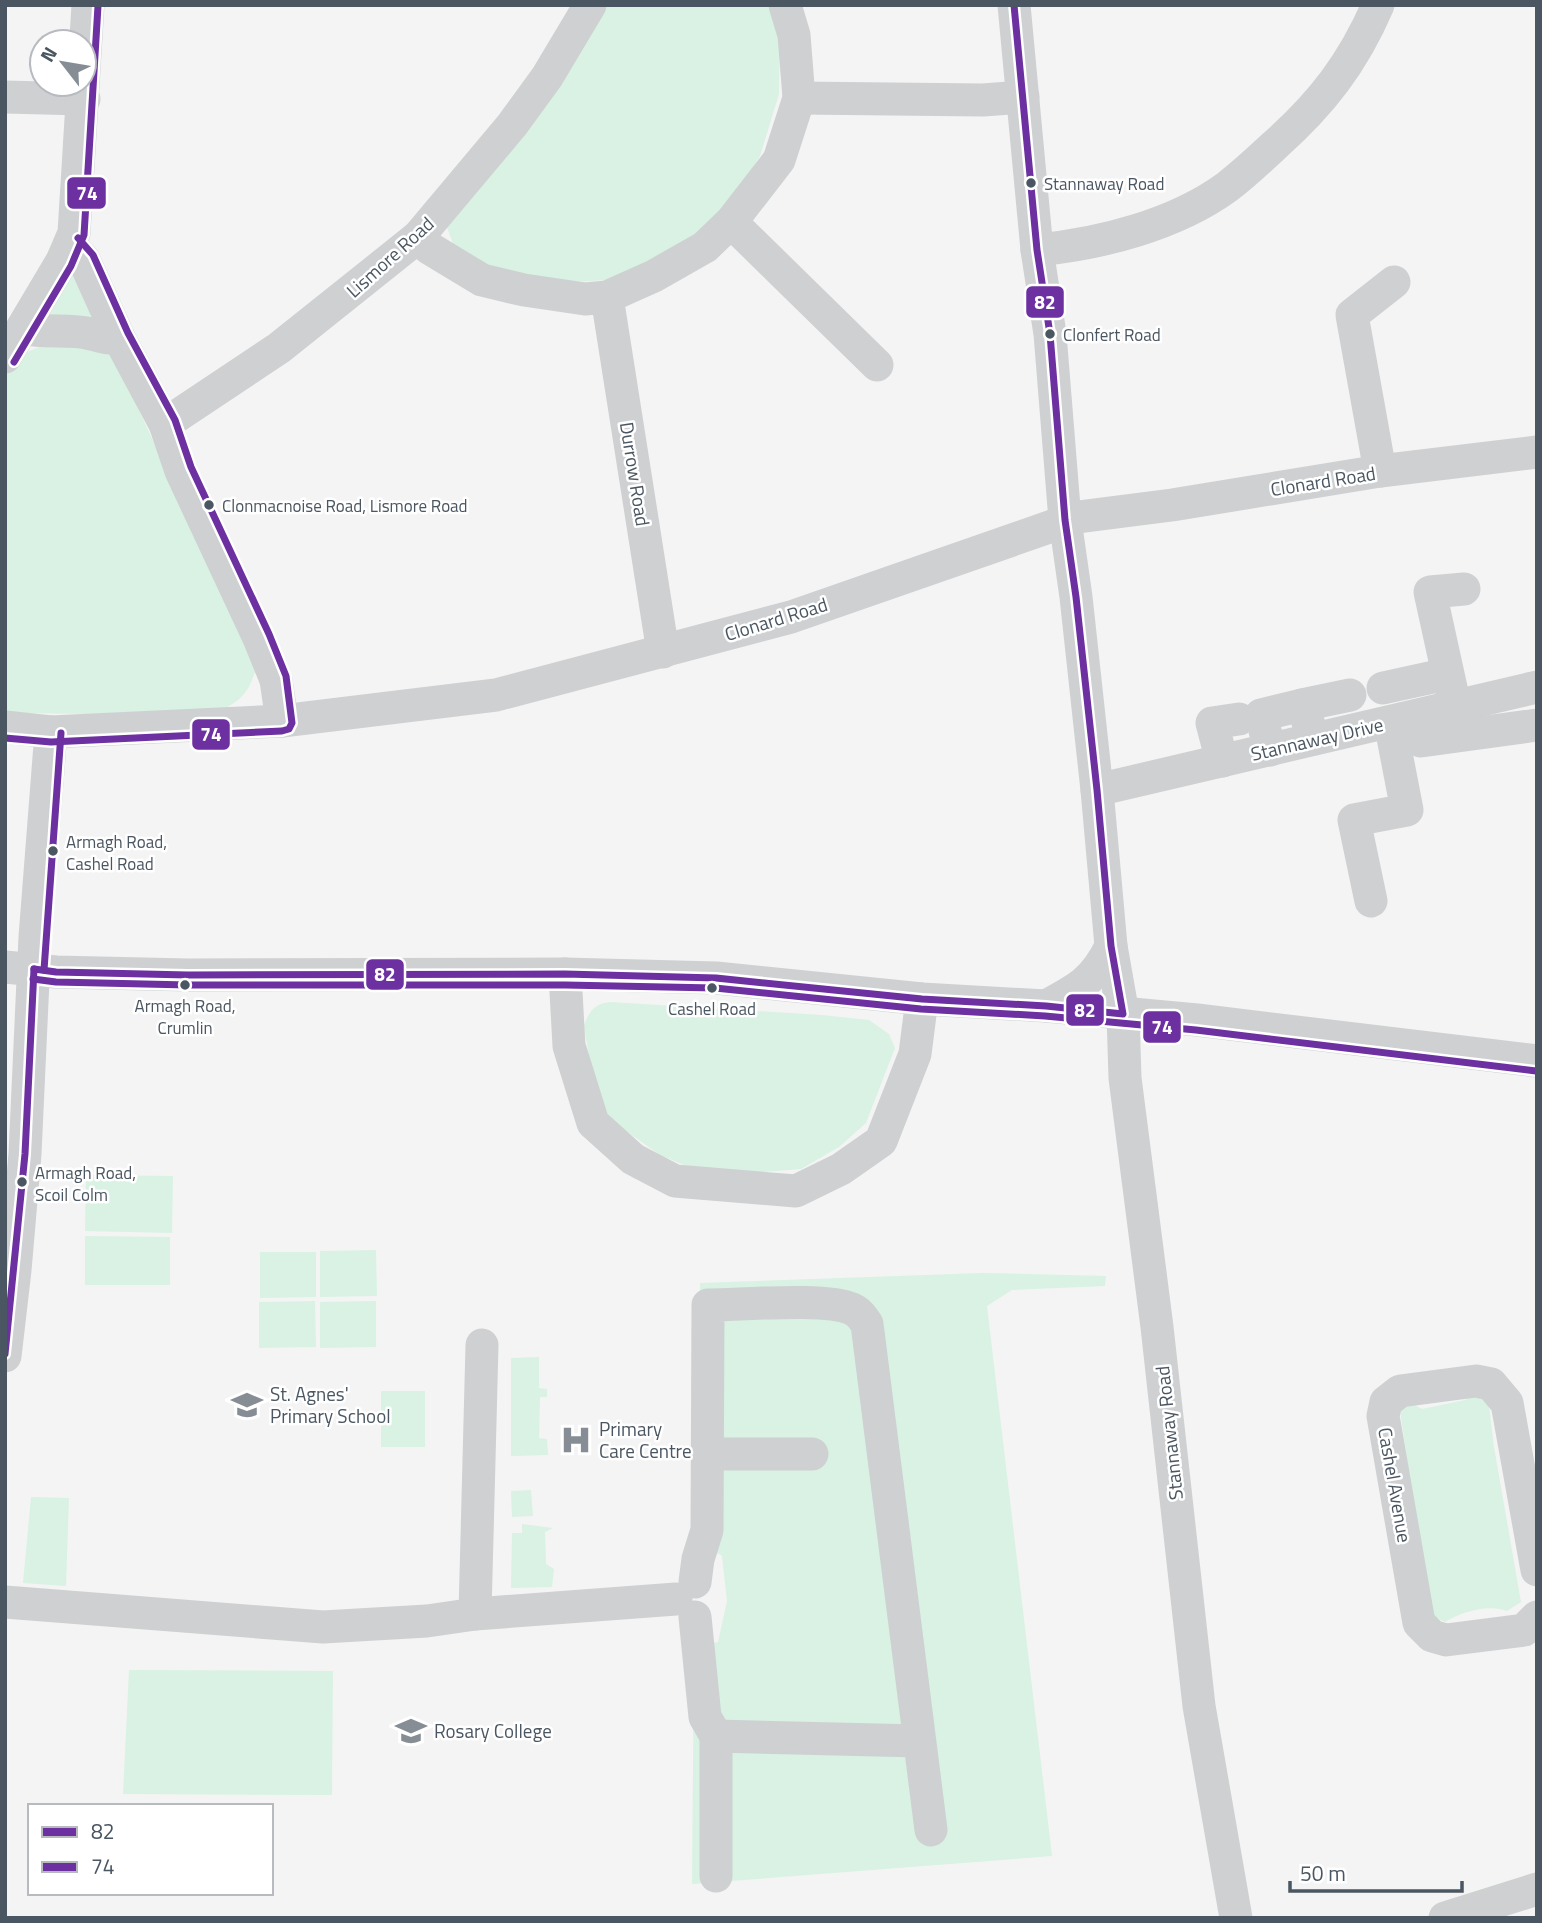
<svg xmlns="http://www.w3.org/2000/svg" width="1542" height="1923" viewBox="0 0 1542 1923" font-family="'Titillium Web',sans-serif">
	<rect width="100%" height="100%" fill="#f4f4f4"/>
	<g fill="#d9f2e3">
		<polygon points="603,5 778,5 780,9 779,94 760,156 732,201 683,246 608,280 554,283 505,275 456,252 445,222"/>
		<polygon points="71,265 103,324 42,317"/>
		<path d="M56,342L76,343L114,356L257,666C250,687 246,697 226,708L94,714L5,713V374C18,352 33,349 56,342Z"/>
		<path d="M610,1002L822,1015L869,1020L889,1034L895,1048L866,1123L839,1147L801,1169L761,1172L689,1167L660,1155L612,1121L597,1103L584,1026C589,1011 594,1004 610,1002Z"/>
		<polygon points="86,1175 173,1176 172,1233 85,1231"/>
		<polygon points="85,1236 170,1237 170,1285 85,1285"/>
		<polygon points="376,1250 377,1296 320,1297 320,1251"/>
		<polygon points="260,1252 316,1252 316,1297 260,1298"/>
		<polygon points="983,1273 1106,1276 1105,1286 1012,1290 987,1306 1052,1856 692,1884 694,1647 718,1642 727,1601 722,1556 697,1539 700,1283"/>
		<polygon points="315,1301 316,1347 259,1348 259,1302"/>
		<polygon points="376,1301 376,1347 320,1348 320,1302"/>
		<polygon points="539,1357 539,1388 547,1389 547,1397 540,1397 539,1438 547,1439 548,1455 511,1456 511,1358"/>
		<rect x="381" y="1391" width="44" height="56"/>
		<path d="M1477,1393L1488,1398L1494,1447L1521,1602L1507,1611C1489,1604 1461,1612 1445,1622L1430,1615L1400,1411L1411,1403L1422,1409L1465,1400Z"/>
		<polygon points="531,1490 533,1516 512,1517 511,1491"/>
		<polygon points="31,1497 69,1498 66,1586 23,1583"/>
		<polygon points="522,1524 553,1528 545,1532 546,1564 554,1569 552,1587 511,1588 512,1533 522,1533"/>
		<polygon points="129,1670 333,1671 332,1795 123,1794"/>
	</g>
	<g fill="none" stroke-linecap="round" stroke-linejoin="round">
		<g stroke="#ced0d2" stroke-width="33">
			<polyline points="1014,5 1037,250 1050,334 1065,520 1076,597 1097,790 1111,946 1123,1014 1125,1078 1157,1327 1199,1706 1236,1918"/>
			<polyline points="5,97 84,99"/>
			<polyline points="799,98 983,100 1023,97"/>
			<polyline points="731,222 877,365"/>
			<polyline points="418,237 429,248 482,280 524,290 585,299 607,297 654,276 705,247 731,222 779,160 799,98 794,35 785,5"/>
			<polyline points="70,245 84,260 119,338 165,424 181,471 259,638 276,680 282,721"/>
			<path d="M1037,250C1100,244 1175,225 1227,187C1244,174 1260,159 1275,145C1322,103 1353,63 1378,5"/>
			<polyline points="607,297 663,652"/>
			<path d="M23,328C45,334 69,328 91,334C102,336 108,340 119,338"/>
			<polyline points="5,357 62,261 74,233 88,5"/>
			<polyline points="165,424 279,348 418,237 512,125 547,77 590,5"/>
			<polyline points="1380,471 1352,315 1394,282"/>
			<polyline points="1383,688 1447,674"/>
			<polyline points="1302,705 1350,695"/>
			<polyline points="1455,706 1430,592 1464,589"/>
			<polyline points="5,727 51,732 282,721 496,695 791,617 1078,517 1172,505 1380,471 1537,452"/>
			<polyline points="1421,741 1537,725"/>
			<polyline points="1270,750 1261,715 1302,705 1314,739"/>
			<polyline points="1222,761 1212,723 1239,719"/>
			<polyline points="1097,790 1537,687"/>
			<polyline points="1371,901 1354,820 1407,810 1390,722"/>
			<polyline points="5,967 56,972 188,975 565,974 716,978 922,999 1046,1006 1197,1020 1537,1061"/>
			<polyline points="565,974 569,1046 593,1123 633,1159 675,1181 796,1191 841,1169 881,1141 915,1054 922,999"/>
			<path d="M1046,1006C1078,989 1095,980 1111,946"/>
			<polyline points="5,1356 15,1270 25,1154 35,937 51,732"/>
			<polyline points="708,1454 812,1454"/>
			<polyline points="1537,1570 1507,1403 1491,1384 1476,1381 1400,1391 1386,1402 1383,1416 1419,1623 1432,1636 1446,1640 1524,1630 1537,1617"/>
			<path d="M695,1582L698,1559L707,1530L708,1305C740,1305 827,1297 852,1309C859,1312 863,1318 867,1324L931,1830"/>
			<polyline points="5,1602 323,1627 427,1621 475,1614 676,1599"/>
			<polyline points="475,1614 482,1345"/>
			<polyline points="695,1617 705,1717 716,1736 919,1741"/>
			<polyline points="716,1736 716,1876"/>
			<polyline points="1445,1918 1537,1889"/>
		</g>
		<defs>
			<g id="bus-1">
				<polyline points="34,969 56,972 188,975 565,974 716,978 922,999 1046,1006 1123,1014 1111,946 1097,790 1076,597 1065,520 1050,334 1037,250 1014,5"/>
				<polyline points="5,1354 25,1154 34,969"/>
			</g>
			<g id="bus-2">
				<polyline points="14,362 71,266 84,235 98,6"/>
				<polyline points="5,738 51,742 282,731 289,729 292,723 286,676 269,634 191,467 175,420 128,333 93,255 78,238"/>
				<polyline points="44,970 61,733"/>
				<polyline points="33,979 56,982 188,985 565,985 715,988 921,1009 1045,1016 1196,1030 1536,1071"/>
			</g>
		</defs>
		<use href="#bus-1" stroke="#fff" stroke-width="12"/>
		<use href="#bus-2" stroke="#fff" stroke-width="12"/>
		<use href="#bus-1" stroke="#6c30a1" stroke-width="7"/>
		<use href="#bus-2" stroke="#6c30a1" stroke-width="7"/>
	</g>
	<defs>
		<symbol id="school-bare" viewBox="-9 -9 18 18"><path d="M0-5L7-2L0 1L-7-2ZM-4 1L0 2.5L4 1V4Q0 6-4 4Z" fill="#868d94" stroke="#fff" stroke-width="2.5" paint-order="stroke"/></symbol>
		<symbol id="hospital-bare" viewBox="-9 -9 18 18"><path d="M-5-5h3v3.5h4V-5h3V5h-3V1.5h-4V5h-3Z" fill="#868d94" stroke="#fff" stroke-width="2.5" paint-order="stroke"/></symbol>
	</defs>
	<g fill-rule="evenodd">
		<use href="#school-bare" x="225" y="1383" width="44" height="44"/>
		<use href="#hospital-bare" x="554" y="1418" width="44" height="44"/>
		<use href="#school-bare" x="389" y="1709" width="44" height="44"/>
	</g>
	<g fill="#4a5661" stroke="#fff" stroke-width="2.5">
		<circle cx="1031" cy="183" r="6"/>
		<circle cx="1050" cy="334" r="6"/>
		<circle cx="209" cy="505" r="6"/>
		<circle cx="53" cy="851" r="6"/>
		<circle cx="185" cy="985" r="6"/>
		<circle cx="712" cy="988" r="6"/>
		<circle cx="22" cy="1182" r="6"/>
	</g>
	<g text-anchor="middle" stroke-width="5" stroke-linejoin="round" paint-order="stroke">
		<g font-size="17" fill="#4a5661" stroke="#fff" text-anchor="start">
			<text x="1044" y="190">Stannaway Road</text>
			<text x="1063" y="341">Clonfert Road</text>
			<text x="222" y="512">Clonmacnoise Road, Lismore Road</text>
			<text x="66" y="848">Armagh Road,<tspan x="66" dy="22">Cashel Road</tspan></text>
			<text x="185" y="1012" text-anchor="middle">Armagh Road,<tspan x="185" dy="22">Crumlin</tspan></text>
			<text x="712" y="1015" text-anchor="middle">Cashel Road</text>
			<text x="35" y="1179">Armagh Road,<tspan x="35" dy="22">Scoil Colm</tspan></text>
		</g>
		<g font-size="19" fill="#4a5661" stroke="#fff">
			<text transform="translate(390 257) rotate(-42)" y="7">Lismore Road</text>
			<text transform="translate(635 474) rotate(81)" y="7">Durrow Road</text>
			<text transform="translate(1323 481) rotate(-9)" y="7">Clonard Road</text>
			<text transform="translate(776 619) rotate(-17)" y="7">Clonard Road</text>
			<text transform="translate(1317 739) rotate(-13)" y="7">Stannaway Drive</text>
			<text transform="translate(1169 1433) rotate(-96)" y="7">Stannaway Road</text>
			<text transform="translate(1395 1485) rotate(80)" y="7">Cashel Avenue</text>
		</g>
		<g font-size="19" fill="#4a5661" stroke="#fff" text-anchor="start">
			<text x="270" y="1401">St. Agnes'<tspan x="270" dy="22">Primary School</tspan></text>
			<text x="599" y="1436">Primary<tspan x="599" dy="22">Care Centre</tspan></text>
			<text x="434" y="1738">Rosary College</text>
		</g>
	</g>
	<g stroke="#fff" stroke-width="2.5">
		<rect x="66" y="176" width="41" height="34" rx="7" fill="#6c30a1"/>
		<rect x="1025" y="285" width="40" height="34" rx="7" fill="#6c30a1"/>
		<rect x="191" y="718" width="40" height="33" rx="7" fill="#6c30a1"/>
		<rect x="365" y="958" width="40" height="33" rx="7" fill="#6c30a1"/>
		<rect x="1065" y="993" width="40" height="34" rx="7" fill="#6c30a1"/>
		<rect x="1142" y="1010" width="40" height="34" rx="7" fill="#6c30a1"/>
	</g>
	<g font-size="19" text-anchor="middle" font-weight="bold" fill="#fff">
		<text x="87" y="200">74</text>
		<text x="1045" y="309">82</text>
		<text x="211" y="741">74</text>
		<text x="385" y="981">82</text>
		<text x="1085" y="1017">82</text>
		<text x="1162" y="1034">74</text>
	</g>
	<rect width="1542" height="1923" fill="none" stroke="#4a5661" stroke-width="14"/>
	<rect x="28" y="1804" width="245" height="91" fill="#ffffff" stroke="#b7bbc0" stroke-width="2"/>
	<rect x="42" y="1827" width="35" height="10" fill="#6c30a1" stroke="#b7bbc0" stroke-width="2"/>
	<text x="91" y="1839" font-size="21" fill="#4a5661">82</text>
	<rect x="42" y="1862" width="35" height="10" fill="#6c30a1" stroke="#b7bbc0" stroke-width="2"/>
	<text x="91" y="1874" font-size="21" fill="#4a5661">74</text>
	<g transform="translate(63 63) rotate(301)"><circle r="33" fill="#ffffff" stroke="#b7bbc0" stroke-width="2"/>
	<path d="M0-5L12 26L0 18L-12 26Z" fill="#868d94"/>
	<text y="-10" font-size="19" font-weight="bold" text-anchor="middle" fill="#4a5661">N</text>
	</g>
	<path d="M1290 1881v10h172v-10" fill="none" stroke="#4a5661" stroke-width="3.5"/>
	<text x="1300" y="1881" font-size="21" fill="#4a5661" stroke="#ffffff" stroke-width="5" paint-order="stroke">50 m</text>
</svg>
